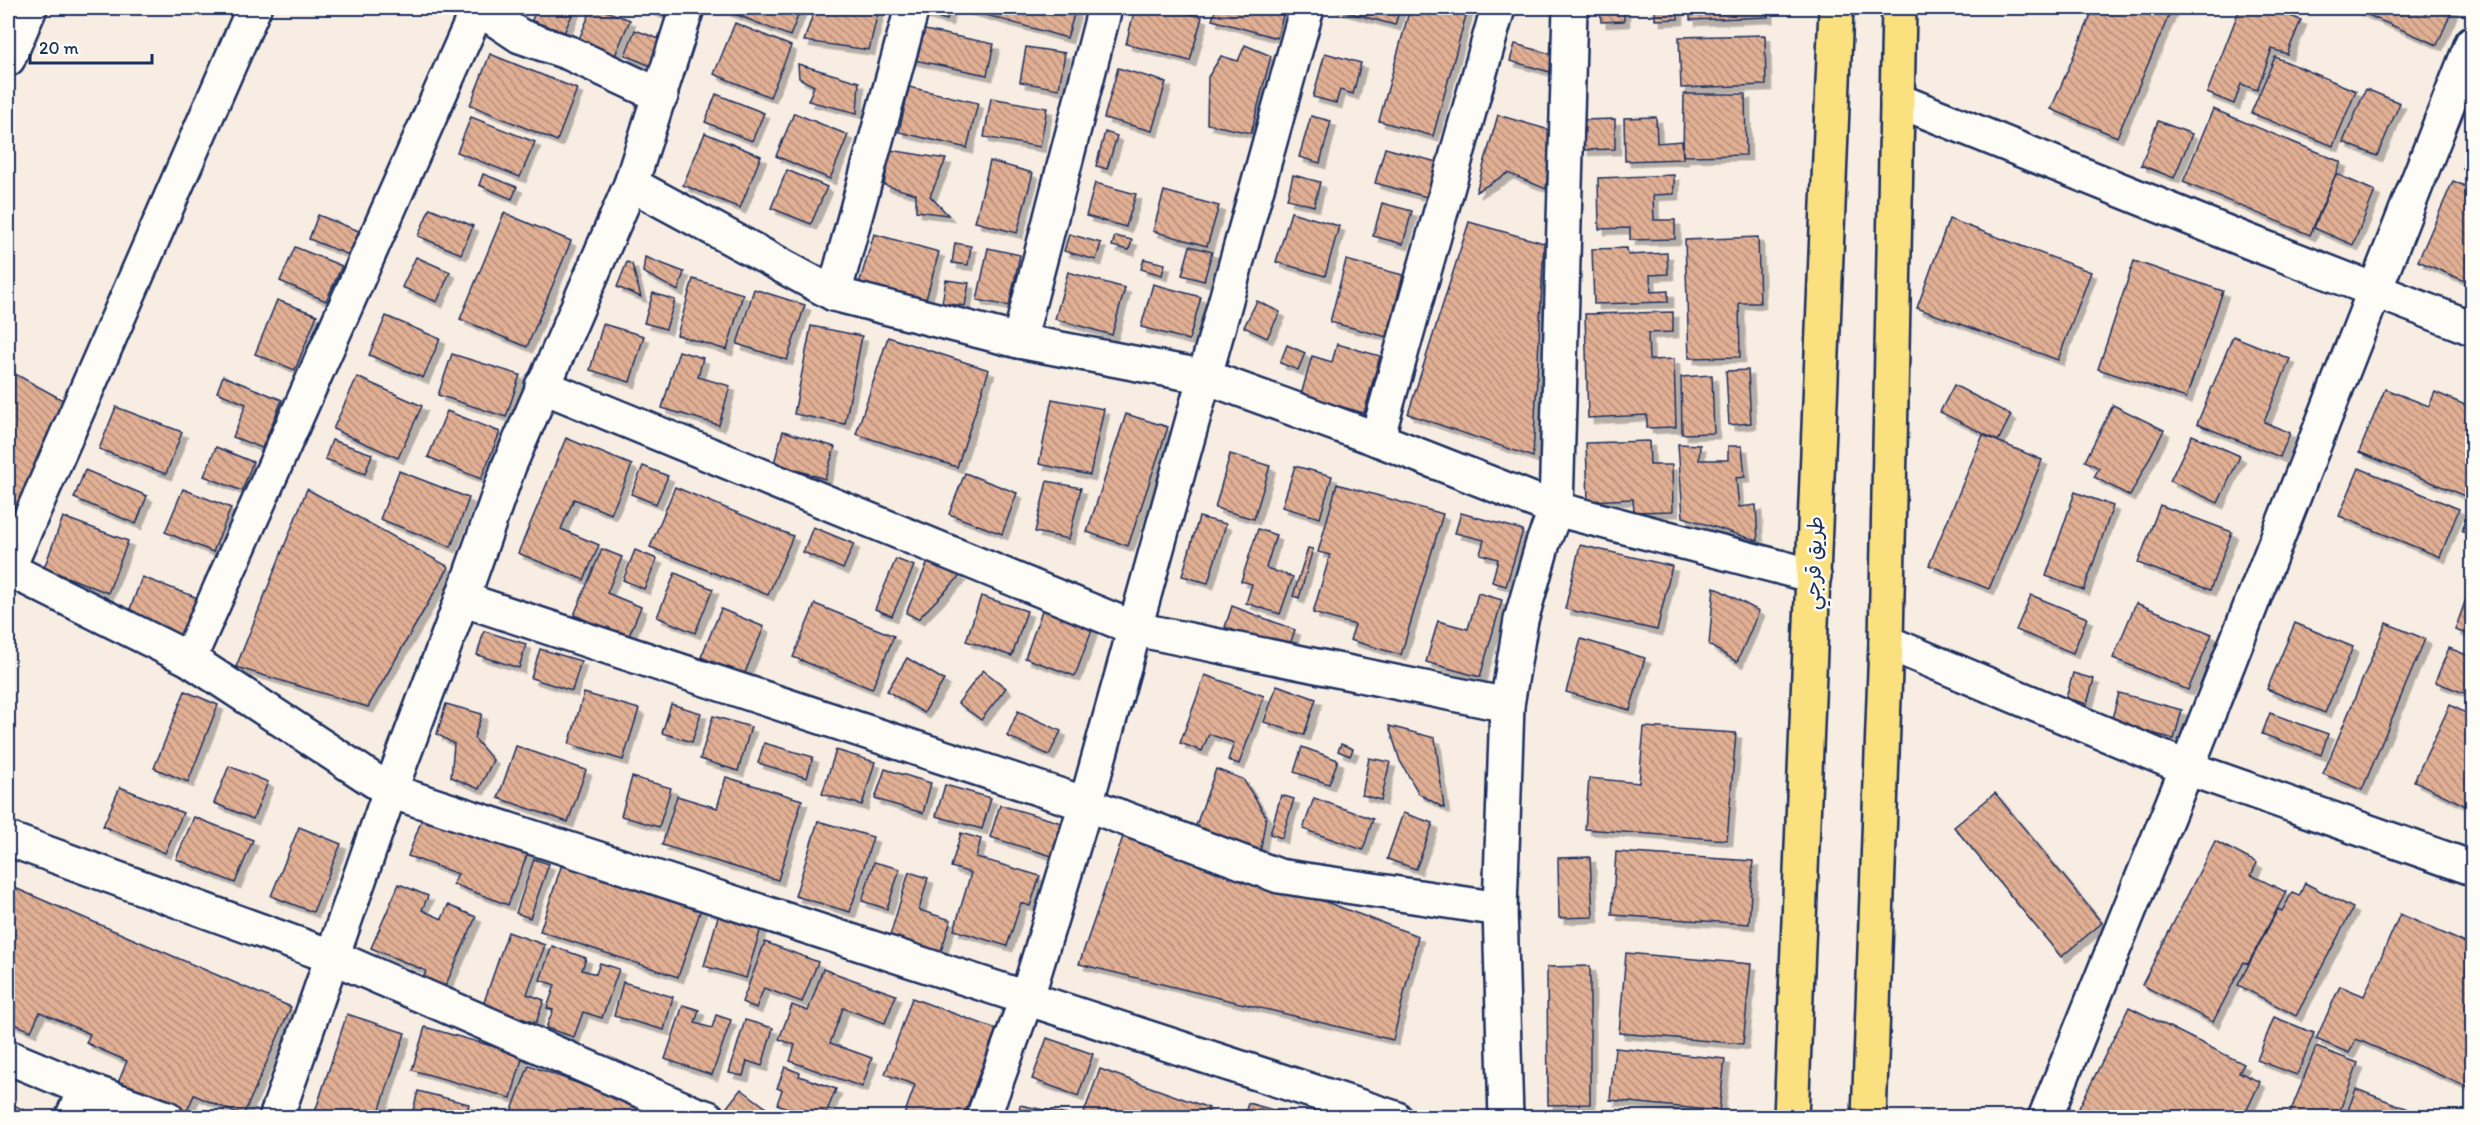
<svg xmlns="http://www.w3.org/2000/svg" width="2480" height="1125" viewBox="0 0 2480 1125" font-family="Itim,'Playpen Sans Arabic',sans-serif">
	<defs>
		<pattern id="building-back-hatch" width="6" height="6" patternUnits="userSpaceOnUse" patternTransform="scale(1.5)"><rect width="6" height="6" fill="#e1af94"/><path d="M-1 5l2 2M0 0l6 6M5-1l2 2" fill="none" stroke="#b68f7c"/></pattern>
		<filter id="shadow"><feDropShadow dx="5.5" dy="5.5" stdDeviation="0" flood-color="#0004"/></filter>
	</defs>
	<rect width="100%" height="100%" fill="#f7ede3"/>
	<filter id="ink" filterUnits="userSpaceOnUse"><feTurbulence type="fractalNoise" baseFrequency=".0167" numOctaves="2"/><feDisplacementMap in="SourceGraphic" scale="12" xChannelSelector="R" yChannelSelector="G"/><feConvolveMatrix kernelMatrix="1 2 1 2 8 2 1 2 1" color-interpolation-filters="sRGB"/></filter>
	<g filter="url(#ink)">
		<g fill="url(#building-back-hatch)" stroke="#1b2f5e" stroke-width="1.5" filter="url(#shadow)">
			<polygon points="537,8 575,8 560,42 528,29"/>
			<polygon points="592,8 598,8 630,20 611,65 574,51"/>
			<polygon points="651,8 674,8 670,18 650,10"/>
			<polygon points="726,8 801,8 790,36 725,10"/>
			<polygon points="815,8 879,8 869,50 804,41"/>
			<polygon points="922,8 950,8 947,20 920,13"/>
			<polygon points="966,8 1076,8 1067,38 965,9"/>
			<polygon points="1135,8 1168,8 1202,17 1190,61 1126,44"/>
			<polygon points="1216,8 1285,8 1277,38 1212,20"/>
			<polygon points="1332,8 1400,8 1395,25"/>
			<polygon points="1410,8 1468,8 1433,136 1379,121"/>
			<polygon points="1600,8 1624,8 1624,21 1601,22"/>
			<polygon points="1655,8 1678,8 1678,19 1655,20"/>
			<polygon points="1690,8 1768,8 1768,17 1690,20"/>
			<polygon points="2094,8 2172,8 2117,137 2051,109"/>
			<polygon points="2240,8 2269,8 2301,20 2287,54 2272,49 2257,90 2241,84 2234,104 2207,93"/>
			<polygon points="2352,8 2453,8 2437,45"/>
			<polygon points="735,23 791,46 770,97 714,74"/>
			<polygon points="915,28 994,44 987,75 909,59"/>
			<polygon points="635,30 662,40 651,66 625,55"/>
			<polygon points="1765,35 1766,85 1681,88 1679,37"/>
			<polygon points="1515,44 1555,55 1550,72 1510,61"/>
			<polygon points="1245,45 1271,56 1251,133 1207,124 1208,77 1221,56 1238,61"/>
			<polygon points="1026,47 1065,53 1059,89 1020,82"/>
			<polygon points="1325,53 1361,63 1353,94 1340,90 1336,103 1313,97"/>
			<polygon points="490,54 577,89 557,141 470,105"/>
			<polygon points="2275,57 2356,91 2333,146 2251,113"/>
			<polygon points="798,64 859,82 857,113 808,101 814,86 799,78"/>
			<polygon points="1118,68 1166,82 1152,131 1104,118"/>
			<polygon points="909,87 978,103 967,148 899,132"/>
			<polygon points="2366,89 2400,103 2377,156 2343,142"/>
			<polygon points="716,94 764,113 752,141 705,122"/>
			<polygon points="1684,94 1745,94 1746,155 1683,156"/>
			<polygon points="991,98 1047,108 1040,147 984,137"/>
			<polygon points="2213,109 2341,162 2310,235 2183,182"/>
			<polygon points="794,113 848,135 830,179 776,156"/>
			<polygon points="1498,115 1553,131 1546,189 1508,173 1476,192"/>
			<polygon points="1311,116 1331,121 1320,163 1299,157"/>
			<polygon points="471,117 535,142 520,177 457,152"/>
			<polygon points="1656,117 1657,143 1682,141 1683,159 1625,161 1624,118"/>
			<polygon points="1615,119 1615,149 1583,150 1582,120"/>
			<polygon points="2158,121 2192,134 2174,178 2141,165"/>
			<polygon points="1105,132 1117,136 1107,169 1096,166"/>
			<polygon points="705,133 761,156 740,208 683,185"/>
			<polygon points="1385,148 1437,162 1427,197 1375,183"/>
			<polygon points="890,150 946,159 930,196 948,215 916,211 916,194 884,185"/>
			<polygon points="2472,150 2472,173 2463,168"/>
			<polygon points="990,161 1033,173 1017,233 975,222"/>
			<polygon points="787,170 827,187 811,224 771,208"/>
			<polygon points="483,174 517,187 512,199 479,185"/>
			<polygon points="2336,174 2375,191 2353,245 2314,228"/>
			<polygon points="1293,175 1320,182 1314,206 1287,199"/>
			<polygon points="1674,175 1674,194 1653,195 1654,220 1675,220 1675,239 1630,240 1630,228 1599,229 1598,178"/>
			<polygon points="2453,181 2472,189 2472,284 2418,261"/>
			<polygon points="1095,183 1136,194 1126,227 1086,216"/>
			<polygon points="1164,191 1219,206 1207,246 1153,231"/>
			<polygon points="1382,203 1412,211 1403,244 1373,236"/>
			<polygon points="430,208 473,226 461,254 418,236"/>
			<polygon points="1291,212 1339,226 1325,276 1276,262"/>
			<polygon points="504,213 571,241 527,347 460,319"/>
			<polygon points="318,215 359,231 349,255 309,239"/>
			<polygon points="1949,219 2091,272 2058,360 1917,308"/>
			<polygon points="1469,222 1544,243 1533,457 1408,414"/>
			<polygon points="874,234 939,252 925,303 859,284"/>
			<polygon points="1069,234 1101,243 1096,260 1064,251"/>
			<polygon points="1115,236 1132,240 1129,250 1112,246"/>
			<polygon points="1758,237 1760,303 1739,303 1740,357 1689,358 1685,240"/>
			<polygon points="955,243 971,246 968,265 952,263"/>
			<polygon points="1190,246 1212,252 1204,281 1182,275"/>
			<polygon points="295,247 342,266 326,301 280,281"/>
			<polygon points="988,248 1020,255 1009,306 977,300"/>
			<polygon points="1627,248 1628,255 1667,253 1668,274 1650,275 1651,292 1668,291 1668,302 1594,304 1592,249"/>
			<polygon points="416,257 450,272 437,302 402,287"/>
			<polygon points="645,257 684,272 678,291 643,272"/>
			<polygon points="1144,259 1165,264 1162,275 1141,269"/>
			<polygon points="1346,260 1403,275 1387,337 1330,322"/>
			<polygon points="2134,261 2223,291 2186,398 2098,369"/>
			<polygon points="627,262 632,264 641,297 617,287"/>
			<polygon points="1068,272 1125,288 1112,335 1055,319"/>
			<polygon points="693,279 743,294 727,350 677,335"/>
			<polygon points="946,280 969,283 965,306 942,303"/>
			<polygon points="1153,284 1201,297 1189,340 1141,327"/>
			<polygon points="754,289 805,305 787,360 737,344"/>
			<polygon points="653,293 675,300 666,329 644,323"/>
			<polygon points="277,300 317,315 295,370 255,354"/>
			<polygon points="1257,301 1280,312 1267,338 1244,327"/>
			<polygon points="1673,312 1673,332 1648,333 1649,360 1674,359 1676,427 1647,428 1647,415 1588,418 1585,314"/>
			<polygon points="386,316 440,339 423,378 369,355"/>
			<polygon points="603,324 644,336 630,382 590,370"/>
			<polygon points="811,326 862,336 845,424 794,414"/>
			<polygon points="2233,336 2290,359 2264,422 2290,433 2280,457 2197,424"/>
			<polygon points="888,337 989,370 957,467 856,434"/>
			<polygon points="1337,344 1380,356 1364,413 1301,395 1312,356 1332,362"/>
			<polygon points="1287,345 1305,353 1298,370 1280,363"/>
			<polygon points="679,351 703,358 698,377 730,386 719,425 662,408"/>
			<polygon points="452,354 520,375 506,417 438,395"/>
			<polygon points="8,370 72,405 16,507 8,503"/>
			<polygon points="1748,370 1751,423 1729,425 1726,371"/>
			<polygon points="1712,375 1714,433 1682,434 1681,377"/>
			<polygon points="223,376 282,400 262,448 233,437 246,404 217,392"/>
			<polygon points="357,377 422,406 398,458 333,429"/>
			<polygon points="1954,385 2011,415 1998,441 1940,412"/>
			<polygon points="2385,389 2429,406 2435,392 2472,408 2472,483 2467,497 2359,452"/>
			<polygon points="1052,399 1104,409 1090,475 1039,464"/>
			<polygon points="2113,405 2164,430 2130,496 2094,477 2099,468 2085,461"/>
			<polygon points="116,407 182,432 166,474 99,449"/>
			<polygon points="447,411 500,432 481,479 428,457"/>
			<polygon points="1126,414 1168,427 1128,546 1087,532"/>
			<polygon points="783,431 835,447 825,479 774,463"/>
			<polygon points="1983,435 2042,460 1989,589 1929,565"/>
			<polygon points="2192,435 2240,456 2218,503 2170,481"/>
			<polygon points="566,438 632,465 611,514 574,499 561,529 599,545 584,580 518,553"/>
			<polygon points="332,440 372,454 365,474 325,459"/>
			<polygon points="1649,441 1650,465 1672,465 1673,511 1634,512 1633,499 1588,501 1586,443"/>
			<polygon points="1678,444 1700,445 1699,460 1728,460 1728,446 1742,446 1745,477 1736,478 1739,507 1756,505 1758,541 1683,517"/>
			<polygon points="216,447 253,462 242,491 204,476"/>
			<polygon points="1230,454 1270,466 1254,519 1215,508"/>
			<polygon points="643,466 668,476 656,504 631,494"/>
			<polygon points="1295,466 1332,476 1320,518 1282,507"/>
			<polygon points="2359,468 2459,509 2440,557 2339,516"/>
			<polygon points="85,470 147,496 136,524 74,498"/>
			<polygon points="399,471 469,498 451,547 380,519"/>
			<polygon points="965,473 1017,493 1002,534 949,514"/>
			<polygon points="1047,481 1081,488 1069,539 1035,532"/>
			<polygon points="1337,484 1443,514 1401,655 1350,640 1355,625 1313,613 1330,555 1318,552"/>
			<polygon points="675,487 793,536 768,595 650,547"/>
			<polygon points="183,489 231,508 213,552 165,532"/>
			<polygon points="307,489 449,567 368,707 236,667"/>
			<polygon points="2075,492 2113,506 2084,590 2046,576"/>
			<polygon points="2472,503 2472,535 2462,531"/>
			<polygon points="2160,505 2232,532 2210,590 2138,563"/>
			<polygon points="1461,513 1523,530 1506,586 1492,582 1498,559 1480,554 1484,540 1455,533"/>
			<polygon points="63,517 128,541 108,593 44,568"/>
			<polygon points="1199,517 1226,524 1208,583 1182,576"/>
			<polygon points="813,527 854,544 843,569 803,552"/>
			<polygon points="1258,529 1276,535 1266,568 1293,577 1280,614 1246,603 1252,584 1241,581"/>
			<polygon points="1580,545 1672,566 1657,630 1565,609"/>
			<polygon points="1308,548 1313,549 1299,598 1293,596"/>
			<polygon points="602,549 622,557 607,593 641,607 628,638 574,615"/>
			<polygon points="635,550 657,559 644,589 623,580"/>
			<polygon points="896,559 914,566 892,616 875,609"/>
			<polygon points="928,562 960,576 918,619 906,613"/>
			<polygon points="675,573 713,589 695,633 657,617"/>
			<polygon points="142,577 198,598 180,646 124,625"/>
			<polygon points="1714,587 1759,611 1737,662 1709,645"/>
			<polygon points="1478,593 1502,600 1480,677 1426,662 1438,621 1468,629"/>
			<polygon points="2031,595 2087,618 2073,653 2016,630"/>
			<polygon points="981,596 1027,611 1012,656 966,641"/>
			<polygon points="2467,596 2472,598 2472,636 2455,630"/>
			<polygon points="2136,603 2212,634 2188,690 2113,658"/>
			<polygon points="815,604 894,636 872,689 793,657"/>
			<polygon points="1044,605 1094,624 1075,676 1025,658"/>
			<polygon points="1232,606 1295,630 1288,650 1225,627"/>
			<polygon points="721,609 764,627 744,675 701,657"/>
			<polygon points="2295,623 2353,647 2325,713 2267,689"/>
			<polygon points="2386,623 2425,639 2362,790 2323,774"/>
			<polygon points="484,631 526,644 519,668 477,655"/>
			<polygon points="1581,639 1645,658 1630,710 1566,692"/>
			<polygon points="2449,648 2472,657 2472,696 2435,682"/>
			<polygon points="540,649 581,661 572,691 531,678"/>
			<polygon points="907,658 944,680 924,713 887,691"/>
			<polygon points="983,670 1006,688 981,720 958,703"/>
			<polygon points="2073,673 2094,679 2087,704 2066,698"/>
			<polygon points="1205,675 1264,696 1239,764 1228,760 1234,743 1209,734 1202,751 1180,743"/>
			<polygon points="1277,685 1316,699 1304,735 1264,722"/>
			<polygon points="185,691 218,705 188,782 154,768"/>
			<polygon points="584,693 639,709 623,760 569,744"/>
			<polygon points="2119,693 2182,710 2174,739 2111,722"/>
			<polygon points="446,704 482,714 474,738 493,760 479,789 451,777 454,744 437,734"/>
			<polygon points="671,704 701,713 692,742 662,733"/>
			<polygon points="2450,705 2472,716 2472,809 2414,781"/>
			<polygon points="1018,711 1061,731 1049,755 1007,736"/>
			<polygon points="2270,713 2328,734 2321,755 2262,734"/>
			<polygon points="713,716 751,727 738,771 700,759"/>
			<polygon points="1389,726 1435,738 1444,808 1419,794 1400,761"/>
			<polygon points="1644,727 1736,733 1727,840 1585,829 1589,778 1639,783"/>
			<polygon points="764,743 813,757 807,778 758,763"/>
			<polygon points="1341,744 1353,749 1350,756 1338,751"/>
			<polygon points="516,746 586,770 568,822 498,798"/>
			<polygon points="1302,747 1338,760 1329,784 1294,772"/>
			<polygon points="836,750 875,762 862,805 822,794"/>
			<polygon points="1369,758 1390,762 1381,800 1362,795"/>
			<polygon points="229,766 268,782 253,819 214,803"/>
			<polygon points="885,769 931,783 923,813 875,799"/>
			<polygon points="1216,769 1243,779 1266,816 1260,854 1193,834"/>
			<polygon points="632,777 671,788 659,827 621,816"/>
			<polygon points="726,777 802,800 778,880 662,845 677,796 717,808"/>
			<polygon points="945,785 991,798 982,829 936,816"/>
			<polygon points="120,787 183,813 165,853 103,826"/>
			<polygon points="1995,793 2102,923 2061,957 1954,827"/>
			<polygon points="1281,795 1294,799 1282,838 1270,834"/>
			<polygon points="1314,798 1373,819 1363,850 1303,829"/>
			<polygon points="1000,805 1062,823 1052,856 990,837"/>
			<polygon points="426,808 530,847 508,905 453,884 458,874 408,856"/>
			<polygon points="1403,813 1433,823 1416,869 1387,859"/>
			<polygon points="194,817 253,840 235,883 176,859"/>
			<polygon points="818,821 873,837 850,912 795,896"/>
			<polygon points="299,827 341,844 313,912 271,896"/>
			<polygon points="1126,828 1418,936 1393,1040 1079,964"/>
			<polygon points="961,833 981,839 976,857 1040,876 1030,906 1021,903 1007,946 954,930 971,873 951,867"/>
			<polygon points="2215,841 2257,863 2251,875 2286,892 2248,964 2244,962 2213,1022 2142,985"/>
			<polygon points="1616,852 1753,861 1749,924 1612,915"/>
			<polygon points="1590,857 1593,917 1559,918 1558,858"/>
			<polygon points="534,859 549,864 530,918 516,913"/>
			<polygon points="874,862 900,869 887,909 862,901"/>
			<polygon points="562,864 701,909 678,977 540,931"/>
			<polygon points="909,872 928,878 919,910 951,920 940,954 889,939"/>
			<polygon points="2305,883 2353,908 2296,1016 2238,985 2278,909 2282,911 2292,893 2299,896"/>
			<polygon points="399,884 428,896 422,910 442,919 448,905 476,917 443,991 422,981 426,971 371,948"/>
			<polygon points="8,885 291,1007 243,1116 194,1095 186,1113 118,1083 127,1061 86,1043 90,1034 40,1012 31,1031 8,1021"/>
			<polygon points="721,906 764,918 746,978 704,966"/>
			<polygon points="2400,914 2472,946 2472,1089 2356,1039 2349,1053 2316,1039 2340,986 2364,996"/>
			<polygon points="508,932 545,945 527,994 544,1000 536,1023 483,1005"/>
			<polygon points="765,942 818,962 802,1002 764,988 756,1008 742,1002"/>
			<polygon points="552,946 586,958 582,970 596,974 600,963 619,969 602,1018 583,1012 574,1037 546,1028 553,1010 547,1008 555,985 540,980"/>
			<polygon points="1626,953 1751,964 1743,1044 1619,1033"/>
			<polygon points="1590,966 1590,1104 1548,1105 1547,967"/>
			<polygon points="823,969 896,995 885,1023 843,1008 830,1043 872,1058 862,1087 790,1061 795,1045 779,1039 792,1005 808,1011"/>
			<polygon points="623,982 673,997 664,1030 614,1016"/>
			<polygon points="912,998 996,1029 963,1118 903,1118 915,1085 885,1074"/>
			<polygon points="683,1005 699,1010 695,1023 712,1028 716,1015 731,1020 712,1075 665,1059"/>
			<polygon points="2129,1007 2244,1064 2239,1072 2260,1082 2243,1118 2074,1118"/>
			<polygon points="347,1014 405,1033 377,1118 313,1118"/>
			<polygon points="2274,1017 2314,1033 2297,1075 2257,1060"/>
			<polygon points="745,1020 773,1028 762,1066 747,1061 743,1076 729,1073"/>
			<polygon points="425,1027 523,1055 511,1098 412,1070"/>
			<polygon points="1047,1038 1093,1054 1078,1096 1032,1079"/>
			<polygon points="2316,1047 2358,1063 2337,1118 2288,1118"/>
			<polygon points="1615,1048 1725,1059 1719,1111 1610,1100"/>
			<polygon points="529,1065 670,1118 509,1118"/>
			<polygon points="785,1067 800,1073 799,1076 836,1089 824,1118 813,1118 777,1104 782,1090 777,1088"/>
			<polygon points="1100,1069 1209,1108 1206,1118 1082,1118"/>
			<polygon points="741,1089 765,1107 756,1118 741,1118 727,1107"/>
			<polygon points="2356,1089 2432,1118 2345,1118"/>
			<polygon points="418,1091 469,1104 466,1118 411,1118"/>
			<polygon points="8,1102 26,1111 23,1118 8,1118"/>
			<polygon points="1248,1103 1303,1118 1244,1118"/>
			<polygon points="1020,1105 1073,1116 1073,1118 1018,1118"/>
		</g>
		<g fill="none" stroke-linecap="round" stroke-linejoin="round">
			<defs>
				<g id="minor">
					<polyline points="254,8 8,569 189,659 390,791 1395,1118"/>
					<polyline points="478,8 520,36 569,53 661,96"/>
					<polyline points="8,59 30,8"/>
					<polyline points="1897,100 2250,242 2472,328"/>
					<polyline points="631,184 834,294 1019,341 1206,377 1377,439 1556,509 1814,576"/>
					<polyline points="834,294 912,8"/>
					<polyline points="1019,341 1105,8"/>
					<polyline points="542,386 1136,629 1507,705"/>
					<polyline points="1377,439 1498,8"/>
					<polyline points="462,599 1086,804 1279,876 1500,909"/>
					<polyline points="1886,642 2187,768 2472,868"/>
					<polyline points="189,659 478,8"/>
					<polyline points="8,839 333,957 693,1113 708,1118"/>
					<polyline points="8,1057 85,1089 167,1118"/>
					<polyline points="72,1118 85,1089"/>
					<polyline points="276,1118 390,791 462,599 509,466 631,184 687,8"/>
					<polyline points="983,1118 1027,997 1086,804 1307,8"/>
					<polyline points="1506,1118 1500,909 1507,705 1521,620 1543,543 1556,509 1570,8"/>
					<polyline points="2045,1118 2187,768 2472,43"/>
				</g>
				<g id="highway">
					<polyline points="1791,1118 1836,8"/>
					<polyline points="1869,1118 1886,642 1899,8"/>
				</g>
			</defs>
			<use href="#minor" stroke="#1b2f5e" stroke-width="38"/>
			<use href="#highway" stroke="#1b2f5e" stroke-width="38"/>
			<use href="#minor" stroke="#fdfcf7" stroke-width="33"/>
			<use href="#highway" stroke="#fbe080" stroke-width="33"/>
		</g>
	</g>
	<g text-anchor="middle" stroke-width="5" stroke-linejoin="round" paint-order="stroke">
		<g font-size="21" fill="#1b2f5e" stroke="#fdfcf7">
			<text transform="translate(1814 563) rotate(-88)" y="7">طريق قرجي</text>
		</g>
	</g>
	<rect width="2480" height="1125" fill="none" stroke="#fdfcf7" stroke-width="30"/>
	<rect x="15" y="15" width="2450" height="1095" fill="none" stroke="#1b2f5e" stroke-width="2" filter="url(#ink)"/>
	<path d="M30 54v9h122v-9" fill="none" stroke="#1b2f5e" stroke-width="3"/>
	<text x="39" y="54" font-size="18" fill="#1b2f5e" stroke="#fdfcf7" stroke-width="4.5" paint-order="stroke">20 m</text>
</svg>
